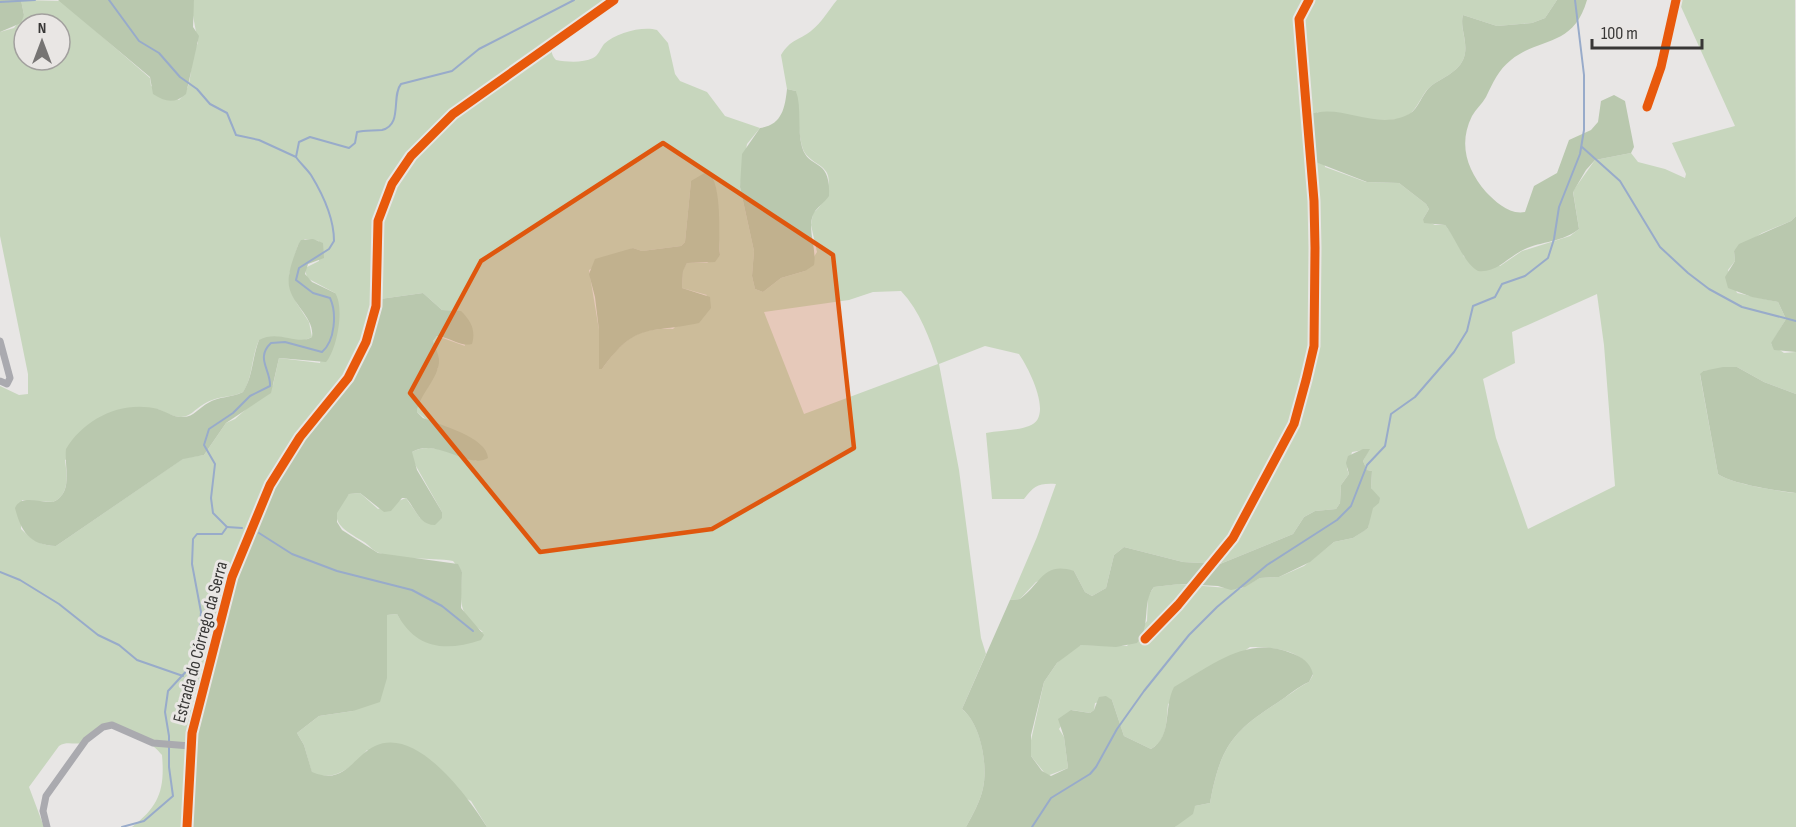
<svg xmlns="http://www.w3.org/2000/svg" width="1796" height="827" viewBox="0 0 1796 827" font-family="'Sofia Sans Condensed',sans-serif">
	<rect width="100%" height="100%" fill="#e8e6e5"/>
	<path fill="#c7d6bd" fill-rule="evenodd" d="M21,0L61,1L150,78L151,86L179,100C196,85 187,62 198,43L192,10L194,0H612C596,9 535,38 556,60C567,62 583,63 593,58C599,55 600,49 604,44C616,33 642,26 657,30L668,43L675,74L680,81L707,92L725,116L760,128L747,144L740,187L754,251L752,276L755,289L763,292L781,278L805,271L817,252L811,225L813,213C822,206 823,201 827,190C836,162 807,167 802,146C798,132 798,107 796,91L787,89L781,55C791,39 798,41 811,31C822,22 828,11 837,0H1557L1545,18L1532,23L1497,26L1463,15C1459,29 1470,44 1463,60C1457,73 1441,78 1431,86C1423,92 1419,105 1412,112C1395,130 1339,113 1317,112L1325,167L1366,182L1399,183L1426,204L1429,209L1423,219L1435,225H1445L1460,244L1464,257L1500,266L1522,251L1570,236L1579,229L1573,191L1595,160L1631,153L1638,162L1665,169L1685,178L1686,174L1672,143L1735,126L1678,0H1795L1796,216L1791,221L1762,233L1734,251L1735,261L1728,270L1737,293L1778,302L1786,319L1771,344L1784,353L1796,352V394L1764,382L1737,367L1703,371L1700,375L1718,474C1732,484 1777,491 1796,493V827H1175L1195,806L1210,803C1220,749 1231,732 1277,703C1288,696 1297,688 1309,682L1313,675C1306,649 1272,647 1250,647L1168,704C1166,722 1168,739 1151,749L1124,736L1112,700L1095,703L1094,710L1090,713L1072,710L1059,729L1064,737L1068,768L1047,776L1031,756L1030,745L1044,682L1057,663L1074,648L1081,645L1127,646L1147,621L1148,596L1154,587L1179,584L1240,589L1260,578L1279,577L1304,566L1334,542L1353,538L1368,528L1374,493L1371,488L1372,471L1367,470L1363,461L1369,449L1352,452L1347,469L1349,474L1341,485L1340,503L1336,509L1315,511L1304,517L1293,534L1220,564L1183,562L1124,547L1114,555L1106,588L1092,596L1085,592L1074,571L1036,582L1020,599L1010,600L1037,537L1056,484C1038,483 1034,486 1024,499H992L986,433C999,430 1016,431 1029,426C1055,418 1028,367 1019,354L985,346L939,364L959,470L981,638L986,654L962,709C981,724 988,765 983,788C980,802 973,814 966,827H487L471,801L367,750C353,767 335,782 312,773L304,745L297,733L319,716L353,711L387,670V615L397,614L400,619L483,632C456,612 461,602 462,572L453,561C430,557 400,561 379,553C373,551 369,545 364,542C341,528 324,520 349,494L360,493L378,509L406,498L420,518L442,512L412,459V452C430,441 458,455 477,461L417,412L418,402L438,368L433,341L437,336L465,346L454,311L442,310L423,293L380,299L368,344L357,371L273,489L241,562L205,683L189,827H132C159,806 165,790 162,755C152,742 123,722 105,728C97,730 91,741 82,743C73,745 67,741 59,746L29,787L44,827H0V386L19,395L28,394V374L0,236V32L14,28L24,15ZM24,24H60V60H24ZM691,181L716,190L720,255L707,263H687L683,270L682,288L707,295L673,329C637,327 622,341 602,369H599V330L589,270L633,248L642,251L681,246L685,242ZM305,239L319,241V261L305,268L307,278L335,293L320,363L279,358L273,385L235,419L226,423L204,455L184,458L56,546C41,546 31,539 21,529L22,500L53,502C70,495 67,475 65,460L158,409C194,428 187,408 215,399C225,396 233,397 243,392C253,377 251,358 259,340H305L312,337L309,322L296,302L289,275L298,245ZM901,291C920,311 930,339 938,364L804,414L764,312L849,300L873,292ZM1597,294L1604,345L1615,486L1528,529L1496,438L1483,379L1515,363L1512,332Z"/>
	<g fill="#b9c8ae">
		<polygon points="0,0 21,0 24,15 21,23 0,32"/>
		<path d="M58,0H194L193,27L199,36L186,94C175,104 165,102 153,94L150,77Z"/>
		<path d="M1557,0H1587C1573,48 1541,36 1511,60C1498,70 1493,83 1486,97C1482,104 1476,109 1472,116C1458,144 1467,170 1486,192C1496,202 1509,215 1525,212L1534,186L1557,173L1569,140L1591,130L1598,122L1601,101L1614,95L1625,101L1634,147L1631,153L1595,160L1586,170L1573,192L1579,229C1562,243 1539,241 1521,251C1506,259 1496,273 1478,271C1463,262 1457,240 1445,225L1424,223L1423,219L1429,209L1426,204L1399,183L1367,182L1313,161L1309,115C1340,102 1377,132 1409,114C1419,109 1422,93 1431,86C1441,78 1457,73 1463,60C1470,44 1459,28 1463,15L1497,26L1532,23L1545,18Z"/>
		<path d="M787,89L796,91C802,108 797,129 802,147C809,171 831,156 829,196C825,202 815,209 813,215C807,230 817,249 814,265L805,271L781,278L763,292L755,289L752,276L754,251L740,187L742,154L760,128C782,125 785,108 787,89Z"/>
		<path d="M708,171C723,186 718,234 720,255L715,262L687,263L683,271L682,288L710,297L711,308L699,323C648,334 637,321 602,369H599V330L595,297L589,274L595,259L633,248L642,251L681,246L685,242L691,181Z"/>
		<polygon points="1796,216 1796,352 1774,350 1771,343 1786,319 1778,302 1752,297 1728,288 1725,277 1735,261 1734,251 1739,244 1791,221"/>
		<path d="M313,239L323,243L324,258L308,264L305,274L312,282L335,293C345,307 337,350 326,362L279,358L271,393L226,423L204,455L183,459L56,546C29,545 21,531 15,508C21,494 40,503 53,502C74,493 64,467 66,449C84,419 121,400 158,409C167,412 174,418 184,417C193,417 200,407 208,403C219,396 231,398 243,392C253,377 252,358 259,340C279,329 297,346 312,337C315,318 292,305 289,286C287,273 294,257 298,245L301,240Z"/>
		<path d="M423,293L442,310L461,311C471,321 476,330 472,344C459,347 450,337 437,336L433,341C435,347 438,353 439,359C440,378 419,394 417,412L423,418C440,425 487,437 488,458C469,470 436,437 412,452L417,470L442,512V518L435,525C419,525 416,509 406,498H402L391,511L384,512L360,493L349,494L337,513V522L342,530L378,553L458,564L462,572L461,608L484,635L481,640C445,652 416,649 397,614L387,615V678L380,702L353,711L319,716L297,733L304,745L312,772C345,786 352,757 375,746C417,726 468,797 487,827H189V770L198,713L234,580L280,473L293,452L356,371L368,344L380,299Z"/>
		<path d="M1723,367H1737L1764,382L1796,394V493C1778,491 1732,484 1718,474L1700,374L1703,371Z"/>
		<path d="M1363,449H1370L1363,461L1367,470L1372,471L1371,488L1380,498L1379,503L1373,508L1368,528L1364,531L1353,538L1334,542L1310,562L1279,577L1260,578L1245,587L1231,590L1218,586L1180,584L1154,587C1141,603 1152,626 1137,643L1116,647L1081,645L1057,663L1044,682L1031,735V756L1042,771L1051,776L1068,768L1064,737L1058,719L1071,710L1090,713L1094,710L1099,697L1106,696L1112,700L1124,736L1151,749C1173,736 1163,708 1174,687C1211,666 1247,635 1291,653C1302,657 1310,662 1313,674L1309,682C1297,687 1288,696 1277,703C1231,732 1220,749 1210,803L1195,806L1193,814L1175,827H966C973,814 980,802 983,788C988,766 981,724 962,709L1010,600L1020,599C1041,584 1043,561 1074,571L1085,592L1092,596L1106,588L1114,555L1124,547L1183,562L1220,564L1293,534L1304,517L1315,511L1336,509L1340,503L1341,485L1349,474L1346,463L1348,456Z"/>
	</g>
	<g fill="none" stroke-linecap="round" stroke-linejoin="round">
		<g stroke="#98abca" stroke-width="2">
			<polyline points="109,0 139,41 159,53 180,77 197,89 210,104 227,113 236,135 259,140 296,157"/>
			<polyline points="0,2 35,0"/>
			<polyline points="1582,147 1620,181 1660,247 1688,273 1709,289 1742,307 1796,321"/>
			<path d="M227,527L213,513L211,498L215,464L204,445L209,429L233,413L250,396L270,386C271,370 255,358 271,343L285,342L322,352C335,341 337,313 330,298L313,293L296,280L299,268L329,249L334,241C334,219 322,193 311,175C306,168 300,163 296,157L299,142L310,137L349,148L355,143L357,132C365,130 374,131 382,130C403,125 391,96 401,84L452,71L479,49L574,0"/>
			<polyline points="227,527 242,528"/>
			<polyline points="259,533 292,554 337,571 412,590 442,606 473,631"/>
			<polyline points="0,572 20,580 59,604 98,635 119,645 137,660 183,676"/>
			<polyline points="122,827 144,821 173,796 169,767 169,736 165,712 168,691 192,665 198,650 201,612 192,564 193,539 197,534 222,534 227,527"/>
			<polyline points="1032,827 1051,798 1090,774 1096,767 1117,729 1144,691 1189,635 1217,607 1267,565 1337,520 1351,506 1367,465 1385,446 1391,414 1415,397 1454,352 1467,331 1473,306 1495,297 1502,284 1525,276 1548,258 1554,239 1559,207 1580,154 1584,130 1584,75 1575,0"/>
		</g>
		<g stroke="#aaaaaf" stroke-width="7">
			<polyline points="1647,107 1661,67 1676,0"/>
			<polyline points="0,341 10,378 7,384 0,381"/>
			<polyline points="1145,639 1178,605 1233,538 1294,424 1306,380 1314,346 1315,248 1314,201 1299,19 1309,0"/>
			<polyline points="47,827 43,811 46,796 86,740 103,727 112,725 153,743 190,746"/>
			<polyline points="187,827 192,733 232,577 270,485 300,437 348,378 366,342 376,306 378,221 392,184 411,156 453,114 614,0"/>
		</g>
		<defs>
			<g id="cycleway">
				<polyline points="1647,107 1661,67 1676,0"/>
				<polyline points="1145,639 1178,605 1233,538 1294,424 1306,380 1314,346 1315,248 1314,201 1299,19 1309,0"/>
				<polyline points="187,827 192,733 232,577 270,485 300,437 348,378 366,342 376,306 378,221 392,184 411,156 453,114 614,0"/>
			</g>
		</defs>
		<use href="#cycleway" stroke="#e9e6e4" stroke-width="13"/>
		<use href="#cycleway" stroke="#e8590c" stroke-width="9"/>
	</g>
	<path fill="#df570e" fill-opacity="0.2" stroke="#df570e" stroke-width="4.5" stroke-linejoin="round" d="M663,143L833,255L854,448L712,529L540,552L410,393L481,261Z"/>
	<g text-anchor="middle" stroke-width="6" stroke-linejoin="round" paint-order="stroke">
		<g font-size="18" fill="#383736" stroke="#e9e6e4">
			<text transform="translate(200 642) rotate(-75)" y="6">Estrada do Córrego da Serra</text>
		</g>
	</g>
	<g transform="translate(42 42)"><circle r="28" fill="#e9e6e4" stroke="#a2a09e" stroke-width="1.5"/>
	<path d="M0-4.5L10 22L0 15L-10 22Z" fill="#767473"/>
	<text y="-9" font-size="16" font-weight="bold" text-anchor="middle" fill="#383736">N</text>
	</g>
	<path d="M1592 39v9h110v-9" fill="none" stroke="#383736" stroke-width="3"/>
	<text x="1601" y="39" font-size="18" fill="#383736" stroke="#e9e6e4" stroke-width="4.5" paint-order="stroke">100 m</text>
</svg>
